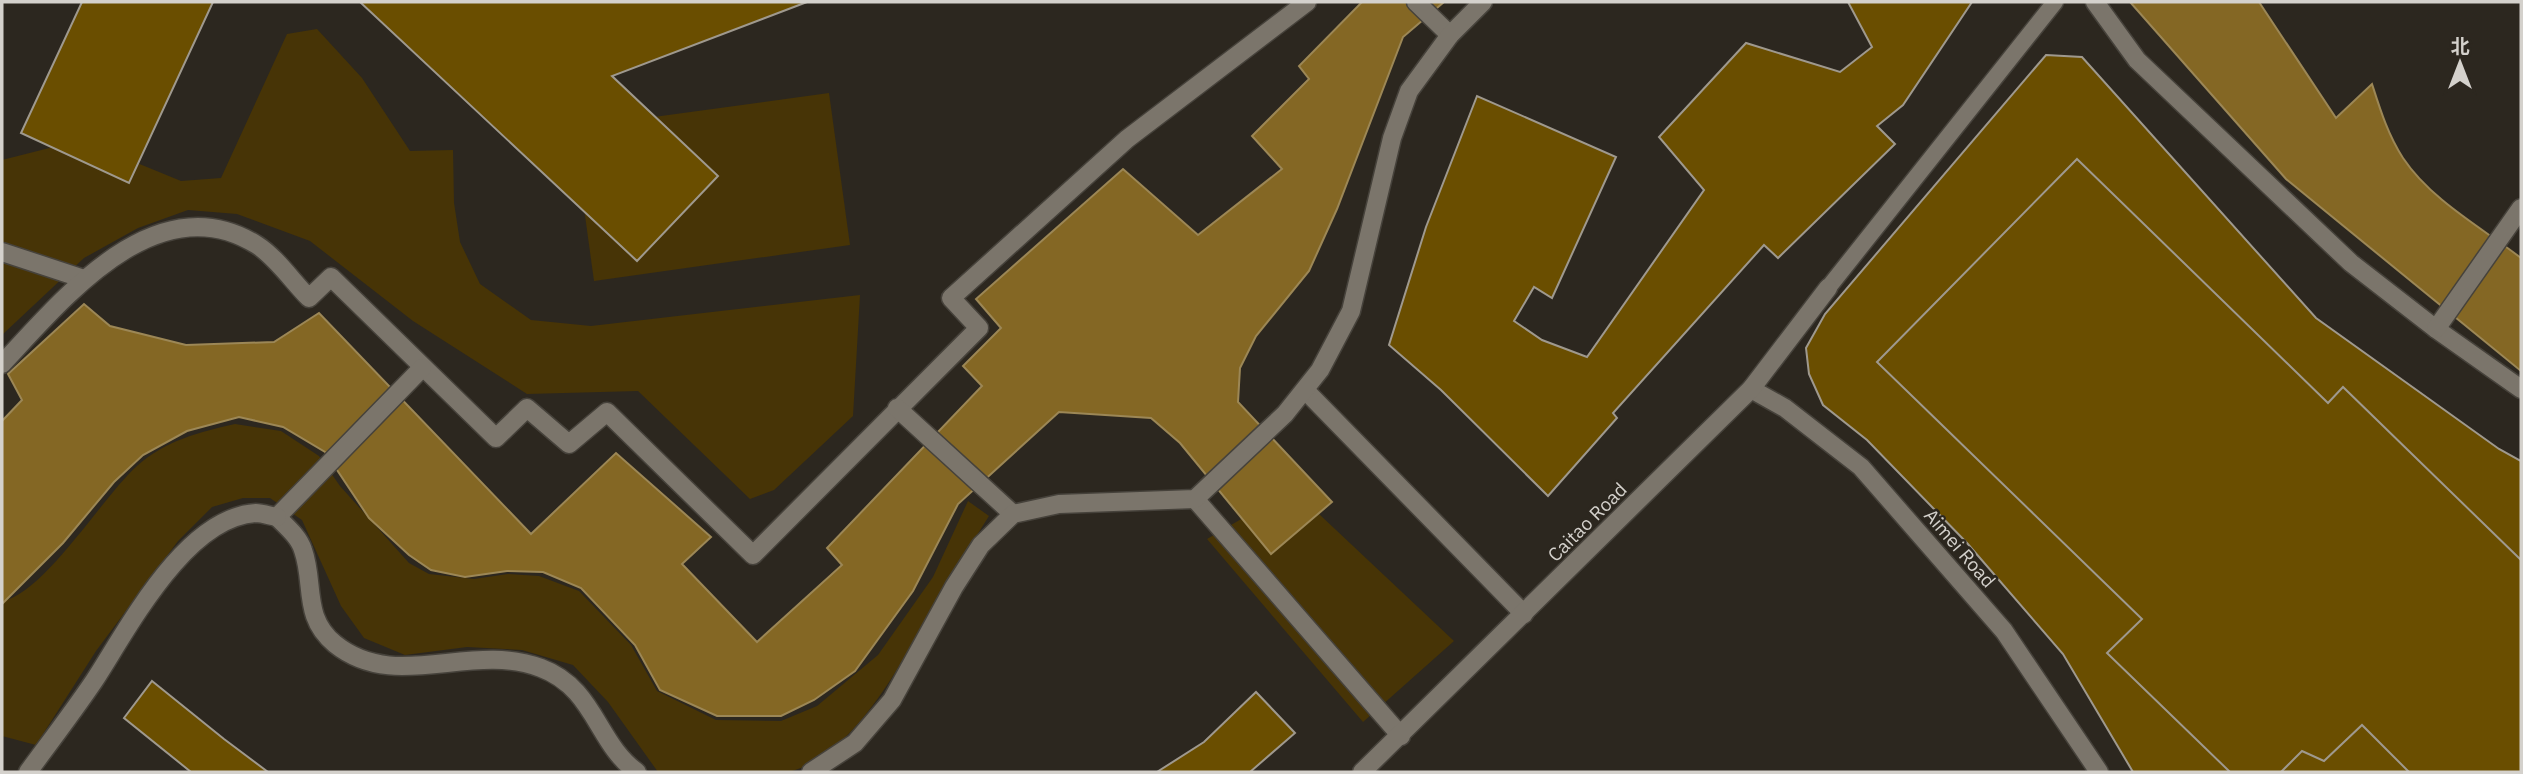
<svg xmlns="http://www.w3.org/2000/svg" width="2523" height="774" viewBox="0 0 2523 774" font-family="'IBM Plex Sans','Noto Sans SC',sans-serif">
	<rect width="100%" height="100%" fill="#2c271f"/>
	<g fill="#473406">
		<polygon points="317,29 362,78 410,151 453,150 454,203 460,242 480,284 531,320 591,326 860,295 853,416 774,490 750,499 638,391 527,394 413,321 310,241 237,214 188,210 138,228 84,258 2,335 2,160 81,140 181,181 221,178 287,34"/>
		<polygon points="829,93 850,245 594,281 573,128"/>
		<path d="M235,424L281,431L319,456L340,486L409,563L429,574L474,579L508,574L539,576L579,591L631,645L657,691L716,720L781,721L817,706L878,655L933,577L968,501L989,516C973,542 956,567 941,593C907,651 860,753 789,772H658L608,702L573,665L522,650L467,647L405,655L364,638L341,606L302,520L270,498H243L212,507L178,541L96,651L36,745L2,736V601C43,595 104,495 137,466C165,441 199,432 235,424Z"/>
		<polygon points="1319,514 1454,641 1363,722 1207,539 1243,518 1271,553"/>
	</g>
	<g fill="#846724" stroke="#9c8756" stroke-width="2">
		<polygon points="1362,2 1444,2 1403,37 1337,209 1309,271 1256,336 1240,368 1238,402 1332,502 1271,554 1180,443 1151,418 1059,412 958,504 913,591 855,671 814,700 781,716 717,716 660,690 635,645 581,588 543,572 507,571 465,577 431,570 409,555 369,518 325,452 283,427 239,417 187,431 143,455 114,482 63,543 2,604 2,421 22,400 8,374 84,304 110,326 186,345 274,342 319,313 531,534 616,453 711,537 682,564 757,642 842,565 827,548 982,386 963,366 1001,328 976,299 1123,169 1198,235 1282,169 1252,136 1309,79 1299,66"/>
		<path d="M2130,2H2259L2336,118L2372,84C2380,109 2388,135 2403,158C2431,200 2482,228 2521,258V371L2286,179Z"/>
	</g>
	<g fill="#6a4e00" stroke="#9f998e" stroke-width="2">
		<polygon points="82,2 213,2 129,183 21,133"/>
		<polygon points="360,2 807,2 612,76 718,176 637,261"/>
		<polygon points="1848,2 1972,2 1903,105 1877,126 1895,144 1778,258 1764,245 1613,413 1617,418 1548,496 1441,390 1389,345 1426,227 1477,96 1616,157 1552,298 1534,287 1514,321 1542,340 1587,357 1704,190 1659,137 1746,43 1840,72 1872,47"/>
		<polygon points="2046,55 2082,57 2316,318 2499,449 2521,461 2521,772 2133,772 2063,654 1967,543 1867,440 1823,405 1809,374 1806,348 1825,314"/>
		<polygon points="2077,159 2328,403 2343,387 2521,560 2521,772 2409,772 2362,725 2324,761 2302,751 2281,772 2230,772 2107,653 2142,619 1877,362"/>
		<polygon points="152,681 224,739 268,772 191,772 124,718"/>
		<polygon points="1256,692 1295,733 1250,772 1157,772 1204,742"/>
	</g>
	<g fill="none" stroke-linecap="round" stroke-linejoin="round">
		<defs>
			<polyline id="lane" points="1828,288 2055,2"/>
			<g id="street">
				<polyline points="1416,2 1450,35"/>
				<polyline points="2095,2 2137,60 2351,263 2436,329 2521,389"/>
				<polyline points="2,252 84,279"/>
				<polyline points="2436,329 2521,208"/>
				<path d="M2,364C63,299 157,182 257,245C276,257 293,282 309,298L331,277L496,438L527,408L569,444L607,412L753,555L979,328L951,298L1127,139L1307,2"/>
				<path d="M422,368L277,517C287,527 299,537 303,550C315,584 302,617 335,644C396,693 470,641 541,668C595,688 597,744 637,772"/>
				<polyline points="1751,389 1785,408 1861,467 2004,631 2099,772"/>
				<polyline points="1305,390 1524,614"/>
				<polyline points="897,408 1013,514"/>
				<polyline points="1195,499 1401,736"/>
				<path d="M28,772C50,742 73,712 94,681C128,629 185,517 256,513C262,513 271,516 277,517"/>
				<polyline points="811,772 855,743 892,700 954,587 981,545 1013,514 1059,504 1195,499 1285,414 1320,370 1351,311 1392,138 1409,91 1450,35 1483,2"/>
				<polyline points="1362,772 1751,389 1828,288"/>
			</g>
		</defs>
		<use href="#lane" stroke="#46423b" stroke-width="19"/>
		<use href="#street" stroke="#46423b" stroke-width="21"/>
		<use href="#lane" stroke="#7b756b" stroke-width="16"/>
		<use href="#street" stroke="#7b756b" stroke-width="18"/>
	</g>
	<g text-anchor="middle" stroke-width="5" stroke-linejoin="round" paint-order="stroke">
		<g font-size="19" fill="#d4d1cc" stroke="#2c271f">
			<text transform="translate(1587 522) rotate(-45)" y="7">Caitao Road</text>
			<text transform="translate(1960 548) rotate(49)" y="7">Aimei Road</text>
		</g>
	</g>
	<rect width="2523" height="774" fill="none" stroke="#d4d1cc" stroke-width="7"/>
	<g transform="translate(2460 63)" stroke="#2c271f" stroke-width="5" paint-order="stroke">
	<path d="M0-5L12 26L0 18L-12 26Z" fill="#d4d1cc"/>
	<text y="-10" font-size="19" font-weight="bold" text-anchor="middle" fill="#d4d1cc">北</text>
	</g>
</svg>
